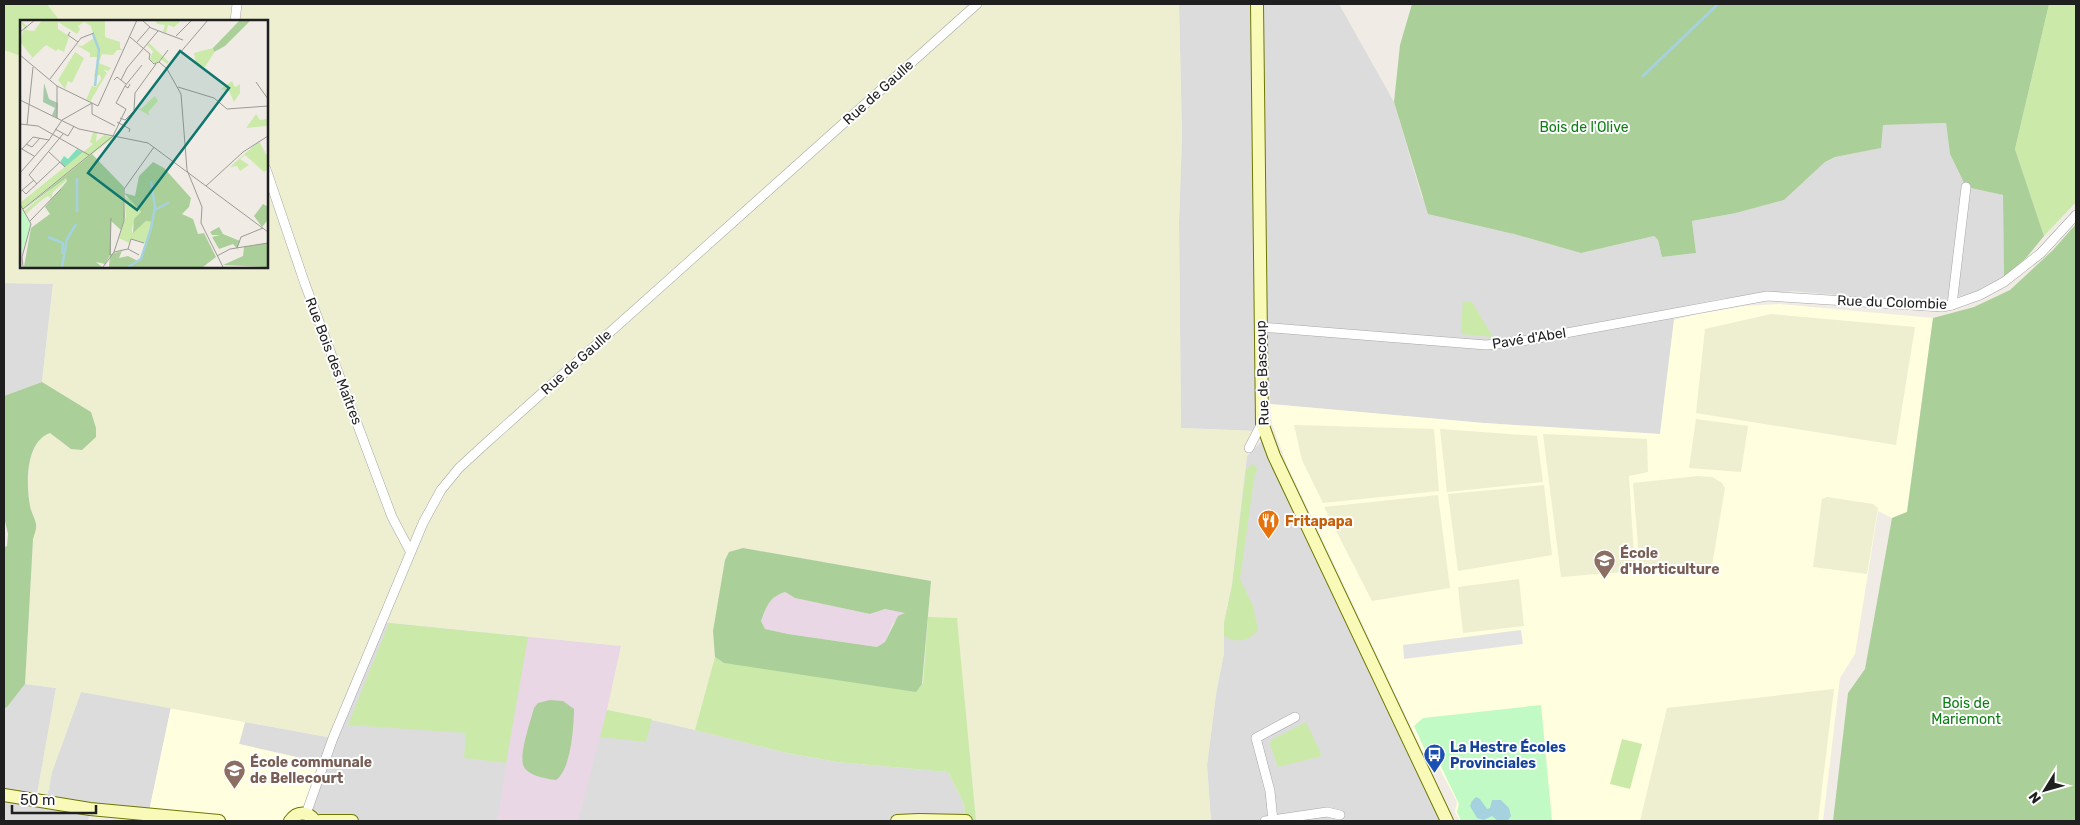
<svg xmlns="http://www.w3.org/2000/svg" width="2080" height="825" viewBox="0 0 2080 825" font-family="Rubik,sans-serif">
	<rect width="100%" height="100%" fill="#f0ece5"/>
	<g fill="#dddcdc">
		<polygon points="1179,4 1257,4 1257,431 1181,428 1179,221 1182,136"/>
		<polygon points="1261,4 1339,4 1394,102 1422,198 1514,234 1581,253 1654,236 1658,240 1662,257 1696,253 1692,221 1736,213 1784,200 1825,162 1835,157 1880,148 1882,125 1946,123 1950,154 1966,187 2003,195 2004,277 1973,293 1950,299 1923,302 1791,291 1719,299 1671,309 1674,320 1660,434 1484,423 1270,404 1265,347"/>
		<polygon points="4,283 53,284 42,382 4,396"/>
		<polygon points="1266,437 1447,821 1211,821 1207,765 1216,694 1224,653 1224,623 1247,456"/>
		<polygon points="381,622 621,646 607,710 652,719 787,753 837,762 948,772 964,804 965,821 352,821 309,815 323,763 239,744 245,722 333,738"/>
		<polygon points="25,684 56,688 36,800 49,790 52,772 81,692 171,707 148,816 90,809 88,821 4,821 4,709 7,707"/>
	</g>
	<g fill="#e9d7e6">
		<polygon points="785,592 795,598 870,614 885,609 907,613 893,623 885,642 877,647 788,634 765,629 761,621 767,605 776,595"/>
		<polygon points="528,637 621,646 607,710 578,821 497,821"/>
	</g>
	<g fill="#fffede">
		<polygon points="1779,304 1933,318 1907,512 1892,518 1878,511 1855,654 1840,678 1823,821 1460,821 1455,812 1457,802 1434,758 1423,752 1287,465 1272,424 1270,404 1484,423 1660,434 1674,320 1698,314 1745,306"/>
		<polygon points="171,707 245,722 239,744 323,763 306,814 290,821 219,821 148,816"/>
	</g>
	<g fill="#edefd0">
		<polygon points="47,4 1179,4 1182,136 1179,221 1181,428 1257,431 1247,456 1232,586 1224,623 1224,653 1216,694 1207,765 1211,821 976,821 957,619 928,617 931,581 743,548 713,631 715,657 695,730 607,710 621,646 382,622 333,738 81,692 52,772 46,802 36,800 56,688 25,684 33,539 37,526 30,506 28,484 30,458 36,445 44,435 50,433 71,449 91,412 42,382 53,284 4,283 4,50 21,56 21,266 266,266 266,21 60,21"/>
		<polygon points="1771,314 1915,327 1896,445 1696,413 1705,329"/>
		<polygon points="1696,419 1748,426 1741,472 1689,468"/>
		<polygon points="1294,425 1434,429 1439,491 1323,503 1302,460"/>
		<polygon points="1440,429 1537,436 1543,482 1447,492"/>
		<polygon points="1543,434 1647,439 1648,472 1629,476 1635,571 1561,577"/>
		<polygon points="1698,476 1712,477 1722,483 1725,488 1712,565 1640,570 1633,483"/>
		<polygon points="1544,485 1552,555 1458,571 1448,494"/>
		<polygon points="1438,495 1450,588 1372,601 1324,507"/>
		<polygon points="1827,497 1873,504 1878,508 1867,574 1813,567 1822,499"/>
		<polygon points="1519,579 1524,626 1463,633 1458,587"/>
		<polygon points="1834,689 1818,821 1640,821 1667,708"/>
	</g>
	<g fill="#cbeaaa">
		<polygon points="4,4 47,4 60,21 21,21 21,56 4,50"/>
		<polygon points="2049,4 2076,4 2076,202 2044,236 2015,149"/>
		<polygon points="1463,301 1472,302 1493,337 1461,334"/>
		<path d="M1253,464L1258,469L1255,473L1240,579L1253,606L1258,629C1252,641 1235,644 1224,636V623L1232,586L1246,470Z"/>
		<polygon points="928,617 957,618 976,821 965,821 964,804 948,772 837,762 787,753 695,730 715,657 724,663 923,684"/>
		<polygon points="389,623 528,637 506,763 464,758 466,733 348,725"/>
		<polygon points="607,710 652,719 646,742 600,737"/>
		<polygon points="1306,722 1322,756 1278,767 1270,745 1271,740"/>
		<polygon points="1622,739 1642,744 1630,789 1610,784"/>
	</g>
	<g fill="#abcf99" fill-rule="evenodd">
		<polygon points="1412,4 2049,4 2015,149 2044,236 2026,258 2004,277 2003,195 1966,187 1950,154 1946,123 1883,125 1881,148 1835,157 1825,162 1784,200 1736,213 1692,221 1696,253 1662,257 1658,240 1654,236 1581,253 1514,234 1428,214 1394,102 1400,45"/>
		<polygon points="2076,224 2076,821 1833,821 1848,693 1865,669 1892,518 1907,512 1933,318 1974,307 2010,290 2053,250"/>
		<path d="M42,382L91,412L96,428V437L82,450L71,449L50,433C25,442 26,484 30,506C31,512 35,518 36,524C37,529 34,535 33,539L25,684L7,707L4,709V547L7,546L8,534L4,517V396Z"/>
		<path d="M743,548L931,581L922,684L916,692L724,663L715,657L713,631L725,560L729,552ZM785,592L795,598L870,614L885,609L905,613L898,616L885,642L877,647L788,634L765,629L761,621C766,607 770,596 785,592Z"/>
		<path d="M550,700L563,701L574,709C574,726 571,770 556,780C547,779 529,776 524,767C518,756 531,720 534,708L538,703Z"/>
	</g>
	<polygon fill="#c2fac5" points="1541,705 1552,821 1461,821 1457,812 1459,804 1437,758 1425,750 1414,726 1423,718"/>
	<polygon fill="#e3e3e3" points="1521,630 1523,644 1404,659 1403,645"/>
	<polygon fill="#a5d2de" points="1476,797 1480,799 1487,809 1490,808 1492,800 1501,800 1509,808 1511,816 1507,821 1498,821 1492,816 1484,820 1477,818 1470,806 1472,801"/>
	<g fill="none" stroke-linecap="round" stroke-linejoin="round">
		<polyline stroke="#a5d2de" stroke-width="3" points="1643,76 1718,4"/>
		<defs>
			<g id="street">
				<polyline points="235,21 237,4"/>
				<polyline points="266,169 305,284 392,517 410,551"/>
				<polyline points="1952,305 1966,187"/>
				<polyline points="1260,327 1486,345 1517,342 1767,296 1942,307 1952,305 1980,295 2004,282 2041,253 2076,215"/>
				<polyline points="1249,448 1262,423"/>
				<polyline points="306,814 333,738 423,523 441,490 459,468 485,444 977,4"/>
				<polyline points="1265,821 1327,812 1340,815"/>
				<polyline points="1273,821 1270,791 1256,738 1295,717"/>
			</g>
			<g id="secondary">
				<polyline points="1257,4 1262,423 1274,456 1447,821"/>
				<polyline points="4,795 90,809 219,821"/>
				<path d="M290,821C297,811 308,811 315,821"/>
				<polyline points="320,821 352,821"/>
				<polyline points="897,821 919,820 966,821"/>
			</g>
		</defs>
		<use href="#street" stroke="#a6a6a6" stroke-width="10"/>
		<use href="#secondary" stroke="#6e7804" stroke-width="14"/>
		<use href="#street" stroke="#fff" stroke-width="9"/>
		<use href="#secondary" stroke="#f9fab8" stroke-width="12"/>
	</g>
	<defs>
		<symbol id="restaurant-pin" viewBox="-11 -11 22 30"><path d="M0 17L-7.5 6A9.5 9.5 0 1 1 7.5 6Z" fill="#e8710a" stroke="#fff"/><path d="M-5-6h1v4h1v-4h1v4h1v-4h1v5L-1.5 .5V6h-2V.5L-5-1ZM5-6V6H3V1.5H1.5Q1.5-4 5-6Z" fill="#fff"/></symbol>
		<symbol id="university-pin" viewBox="-11 -11 22 30"><path d="M0 17L-7.5 6A9.5 9.5 0 1 1 7.5 6Z" fill="#8d6e63" stroke="#fff"/><path d="M0-5L7-2L0 1L-7-2ZM-4 1L0 2.5L4 1V4Q0 6-4 4Z" fill="#fff"/></symbol>
		<symbol id="bus-pin" viewBox="-11 -11 22 30"><path d="M0 17L-7.5 6A9.5 9.5 0 1 1 7.5 6Z" fill="#1a4fb4" stroke="#fff"/><path d="M-5-6H5V4H4V6H2V4H-2V6H-4V4H-5ZM-3.5-4V0h7V-4ZM-3.5 1.2v1.5H-2V1.2ZM2 1.2v1.5H3.5V1.2Z" fill="#fff"/></symbol>
		<symbol id="school-pin" viewBox="-11 -11 22 30"><path d="M0 17L-7.5 6A9.5 9.5 0 1 1 7.5 6Z" fill="#8d6e63" stroke="#fff"/><path d="M0-5L7-2L0 1L-7-2ZM-4 1L0 2.5L4 1V4Q0 6-4 4Z" fill="#fff"/></symbol>
	</defs>
	<g fill-rule="evenodd">
		<use href="#restaurant-pin" x="1256" y="508" width="25" height="34"/>
		<use href="#university-pin" x="1592" y="548" width="25" height="34"/>
		<use href="#bus-pin" x="1422" y="742" width="25" height="34"/>
		<use href="#school-pin" x="222" y="758" width="25" height="34"/>
	</g>
	<g text-anchor="middle" stroke-width="4" stroke-linejoin="round" paint-order="stroke">
		<g font-size="14" fill="#1f1f1f" stroke="#fff">
			<text transform="translate(878 92) rotate(-42)" y="5">Rue de Gaulle</text>
			<text transform="translate(1892 302) rotate(2)" y="5">Rue du Colombie</text>
			<text transform="translate(1529 338) rotate(-9)" y="5">Pavé d'Abel</text>
			<text transform="translate(334 361) rotate(69)" y="5">Rue Bois des Maîtres</text>
			<text transform="translate(576 362) rotate(-42)" y="5">Rue de Gaulle</text>
			<text transform="translate(1262 373) rotate(-92)" y="5">Rue de Bascoup</text>
		</g>
		<g font-size="14" fill="#0b7f11" stroke="#fff">
			<text x="1584" y="132">Bois de l'Olive</text>
			<text x="1966" y="708">Bois de<tspan x="1966" dy="16">Mariemont</tspan></text>
		</g>
		<g font-size="14" font-weight="bold" fill="#c56008" stroke="#fff" text-anchor="start">
			<text x="1285" y="526">Fritapapa</text>
		</g>
		<g font-size="14" font-weight="bold" fill="#785e54" stroke="#fff" text-anchor="start">
			<text x="1620" y="558">École<tspan x="1620" dy="16">d'Horticulture</tspan></text>
			<text x="250" y="767">École communale<tspan x="250" dy="16">de Bellecourt</tspan></text>
		</g>
		<g font-size="14" font-weight="bold" fill="#164399" stroke="#fff" text-anchor="start">
			<text x="1450" y="752">La Hestre Écoles<tspan x="1450" dy="16">Provinciales</tspan></text>
		</g>
	</g>
	<g transform="translate(20 20)">
		<rect width="248" height="248" fill="#f0ece5"/>
		<path d="M0,0L8,7L5,10L14,11L22,0H85V17L100,22V28L103,30H97L93,35L82,34L79,43L91,48L88,51L83,49L87,53L70,82L66,80L72,66L76,67L81,59L80,55L74,56L79,37H70V33L56,25L62,26L74,18L71,6L64,2L58,6L60,9L57,14L38,2V9L49,16L44,32L38,29L36,31L26,25L8,42L12,37L0,22L4,8ZM135,0H157L160,2L154,7L148,5L146,13L143,12L145,5L137,4ZM129,23L149,42L147,44L141,39L135,44L130,39L133,31L127,25ZM193,28L194,33L185,47L176,44L174,33ZM55,32L64,38L52,63L48,61L45,69L38,60ZM212,61L215,67L220,64V73L214,82L209,71L201,69ZM135,76L138,81L128,92L130,96L117,88L121,89ZM236,94L240,100L247,99V106L226,108ZM73,112L77,113L76,122L84,115L94,117L3,189L0,183L73,124L70,122ZM239,121L247,136V150L244,152L225,135L220,139L229,145L220,151L217,146L210,147ZM46,157L47,160L33,172L31,179L28,176L23,179L6,194L4,191ZM104,177L111,179L121,192L112,207V213L126,201L132,202L125,223L111,219L109,223L99,218L106,196Z" fill="#cbeaaa"/>
		<path d="M220,0H236V1L231,0L205,26L194,32L193,28ZM72,134L104,167L103,173L105,196L101,210L91,201V234L102,231L99,238L108,236L118,241L122,236L132,202L126,201L113,213L114,199L121,192L104,173L115,176L119,156L133,142L144,148L171,178L169,187L162,194L173,199L178,214L184,213L196,237L183,247H89L90,235L85,244L76,242L82,247H4L11,208L30,194L25,187L47,161L46,158L4,189ZM243,184L247,186V201L242,207L234,196ZM199,207L203,214L220,221L217,228L220,232L213,224L199,229L192,217L200,215H192L190,212ZM247,223V247L203,245L223,236L224,227Z" fill="#abcf99"/>
		<path d="M24,63L29,79L38,83L37,98L32,95L35,88L23,82Z" fill="#a6c9aa"/>
		<path d="M0,184L11,205L0,238Z" fill="#c2fac5"/>
		<path d="M57,129L63,132L45,147L40,142L44,136L48,139Z" fill="#82dfb9"/>
		<path fill="none" stroke="#a5d2de" stroke-width="2.5" d="M73,14L79,30L75,66M57,158V192M135,190L149,182M28,217L43,223L42,234M42,247L47,219L56,204M108,247L121,239L131,208L135,187L131,161"/>
		<path fill="none" stroke="#9c9a96" stroke-width="1" d="M122,0L131,8L163,20M0,12L15,0M50,12L48,15L58,22M156,16L172,0M110,17L130,34L129,39L134,44L139,42L146,48M117,22L130,7M0,35L37,66L78,86L117,0M139,42L148,30M147,48L188,0M147,49L161,74L167,150L182,187L181,203L203,247M30,59L61,18L74,13M94,60L97,57L106,64M101,60L107,48L138,11M236,62L248,79M110,64L108,68L105,66L122,45M37,66V98M158,67L194,78L207,89L248,86M0,80L59,109L128,123L248,212M72,84V94L95,106M114,90L115,73L136,44M100,98L105,100L117,88L146,50M97,102L110,109L109,112M0,104L18,106L69,135M7,105L13,47M35,109L48,116L54,106M29,120L42,100L72,83M6,124L12,127L20,118M0,128L14,136M2,129L13,117L29,120M29,132L45,147M0,153L29,120M17,164L9,155L43,114M186,166L223,132L248,116M2,170L6,174L40,142M0,172L14,160M0,184L11,204L2,237L3,247M3,189L93,116L106,89L96,83L105,66M10,201L41,169M217,228L221,217L243,208M108,229L111,219L124,223M94,232L108,229L119,235M90,235L91,198M197,236L210,229L248,223M83,247L94,232L104,201V169L134,127"/>
		<path fill="#0f766e" fill-opacity="0.15" stroke="#0f766e" stroke-width="2.5" d="M160,31L209,68L117,190L68,153Z"/>
		<rect width="248" height="248" fill="none" stroke="#1f1f1f" stroke-width="2.5"/>
	</g>
	<rect width="2080" height="825" fill="none" stroke="#1f1f1f" stroke-width="10"/>
	<g transform="translate(2045 790) rotate(233)" stroke="#ffffff" stroke-width="4" paint-order="stroke">
	<path d="M0-4L9 19L0 12L-9 19Z" fill="#1f1f1f"/>
	<text y="-8" font-size="14" font-weight="bold" text-anchor="middle" fill="#1f1f1f">N</text>
	</g>
	<path d="M12 805v8h84v-8" fill="none" stroke="#1f1f1f" stroke-width="2.5"/>
	<text x="20" y="805" font-size="15" fill="#1f1f1f" stroke="#ffffff" stroke-width="4" paint-order="stroke">50 m</text>
</svg>
